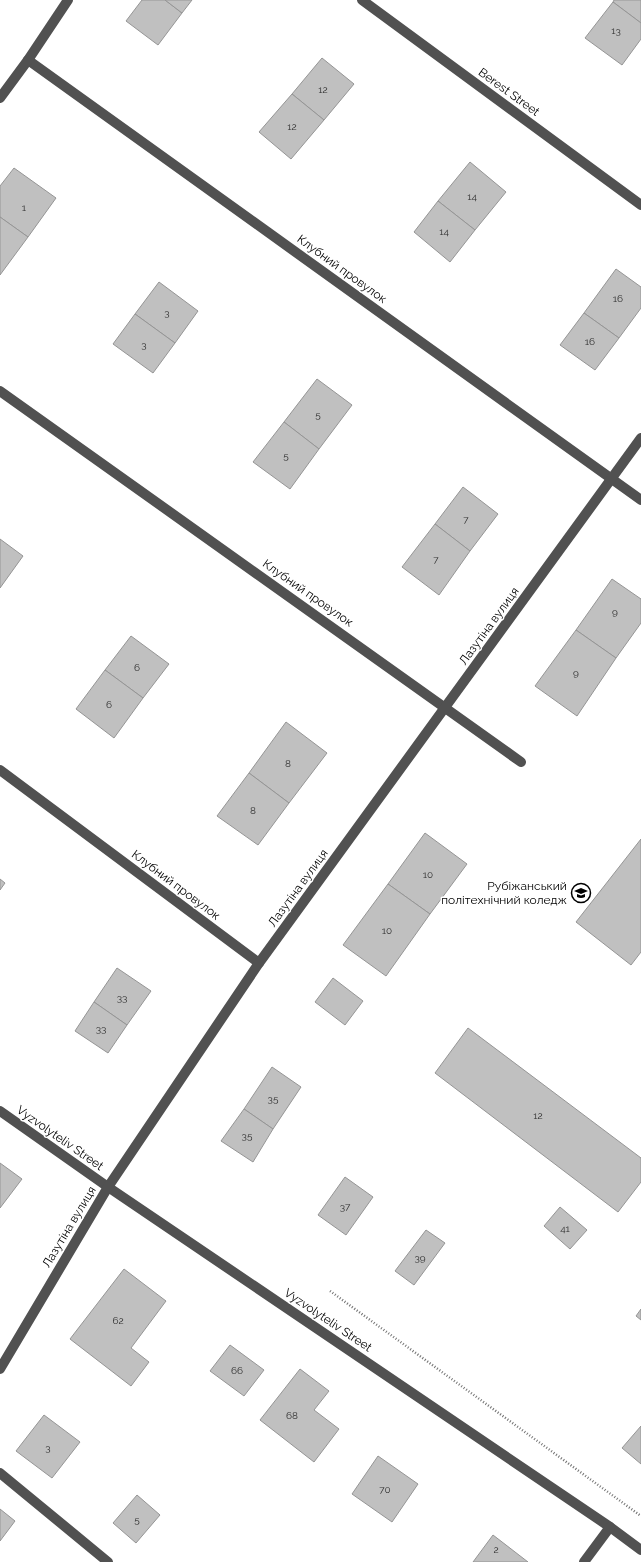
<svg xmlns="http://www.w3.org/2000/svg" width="641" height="1562" viewBox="0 0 641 1562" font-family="Raleway,sans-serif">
	<rect width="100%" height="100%" fill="#fff"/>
	<g fill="#c0c0c0" stroke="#959595">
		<polygon points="142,0 165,0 182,13 158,45 126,21"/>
		<polygon points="165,0 192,0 182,13"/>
		<polygon points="614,0 641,0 641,23 613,2"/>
		<polygon points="613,2 641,23 641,39 622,65 585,38"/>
		<polygon points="322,58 354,84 324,120 292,94"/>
		<polygon points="292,94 324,120 291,159 259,132"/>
		<polygon points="470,162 506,192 475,230 438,201"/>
		<polygon points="14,168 56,198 28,237 0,217 0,186"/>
		<polygon points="438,201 475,230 450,262 414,232"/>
		<polygon points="0,217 28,237 0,275"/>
		<polygon points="616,269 641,287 641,308 619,338 584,313"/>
		<polygon points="159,282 198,311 175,343 135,314"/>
		<polygon points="584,313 619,338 595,370 560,345"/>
		<polygon points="135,314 175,343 153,373 113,344"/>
		<polygon points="317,379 352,405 319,449 284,422"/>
		<polygon points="284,422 319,449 290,489 253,462"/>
		<polygon points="463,487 498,514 470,551 435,524"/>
		<polygon points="435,524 470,551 439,595 402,567"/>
		<polygon points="0,539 23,556 0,588"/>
		<polygon points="612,579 641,599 641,623 616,658 576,630"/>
		<polygon points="576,630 616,658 577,716 535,686"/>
		<polygon points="131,636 169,664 143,698 105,670"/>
		<polygon points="105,670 143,698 114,738 76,709"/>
		<polygon points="286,722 327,753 289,803 249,773"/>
		<polygon points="249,773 289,803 258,845 217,816"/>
		<polygon points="425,833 467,864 430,914 388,884"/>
		<polygon points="641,839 641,952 631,965 576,922"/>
		<polygon points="0,879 5,883 0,890"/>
		<polygon points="388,884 430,914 386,976 343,945"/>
		<polygon points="117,968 151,991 127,1025 94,1002"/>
		<polygon points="333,978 363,1001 345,1025 315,1002"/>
		<polygon points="94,1002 127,1025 108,1053 75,1031"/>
		<polygon points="468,1028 641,1158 641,1182 618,1212 435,1073"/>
		<polygon points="272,1067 301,1087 273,1129 244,1109"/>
		<polygon points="244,1109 273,1129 253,1162 221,1141"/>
		<polygon points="0,1163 22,1179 0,1208"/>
		<polygon points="345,1177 373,1197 346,1235 318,1215"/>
		<polygon points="560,1207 587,1230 570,1249 544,1226"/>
		<polygon points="426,1230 445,1243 414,1285 395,1271"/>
		<polygon points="124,1269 166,1301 131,1348 149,1362 131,1386 70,1339"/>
		<polygon points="641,1309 641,1320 636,1316"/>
		<polygon points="230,1345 264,1370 244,1396 210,1371"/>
		<polygon points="300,1369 329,1391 314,1410 339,1429 314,1462 260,1420"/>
		<polygon points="44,1415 80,1442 52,1478 16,1451"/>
		<polygon points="641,1426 641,1464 622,1448"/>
		<polygon points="378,1456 418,1484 392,1522 352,1494"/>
		<polygon points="137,1495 160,1515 136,1543 113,1523"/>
		<polygon points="0,1509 15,1521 0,1541"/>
		<polygon points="493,1535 528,1562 473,1562"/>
	</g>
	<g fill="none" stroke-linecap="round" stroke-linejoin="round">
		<polyline stroke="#737373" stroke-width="2.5" stroke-dasharray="1 2" stroke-linecap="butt" points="330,1291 641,1516"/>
		<g stroke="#515151" stroke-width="10">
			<polyline points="362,0 641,205"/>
			<polyline points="28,60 641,500"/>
			<polyline points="0,98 28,60 68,0"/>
			<polyline points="0,391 521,762"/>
			<polyline points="0,770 259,963"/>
			<polyline points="0,1111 108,1187 610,1527 641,1550"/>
			<polyline points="0,1369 108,1187 259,963 641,438"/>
			<polyline points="0,1473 108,1562"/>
			<polyline points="584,1562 610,1527"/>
		</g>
	</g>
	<defs>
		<symbol id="university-ring" viewBox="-11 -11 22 22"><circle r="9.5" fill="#fff" stroke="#000" stroke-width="1.5"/><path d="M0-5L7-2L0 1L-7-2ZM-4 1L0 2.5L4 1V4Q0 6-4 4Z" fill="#000"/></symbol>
	</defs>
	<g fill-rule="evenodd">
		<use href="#university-ring" x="570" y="882" width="22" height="22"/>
	</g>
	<g text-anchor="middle" stroke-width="3" stroke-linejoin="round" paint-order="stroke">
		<g font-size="10" fill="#303030">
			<text x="616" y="34">13</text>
			<text x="323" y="93">12</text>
			<text x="292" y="130">12</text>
			<text x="472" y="200">14</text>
			<text x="24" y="211">1</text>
			<text x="444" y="235">14</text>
			<text x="618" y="302">16</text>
			<text x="167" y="316">3</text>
			<text x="590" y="345">16</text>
			<text x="144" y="348">3</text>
			<text x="318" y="418">5</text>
			<text x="286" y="459">5</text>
			<text x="466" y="523">7</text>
			<text x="436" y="563">7</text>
			<text x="615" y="615">9</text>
			<text x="137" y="671">6</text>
			<text x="576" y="676">9</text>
			<text x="109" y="708">6</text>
			<text x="288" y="767">8</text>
			<text x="253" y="814">8</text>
			<text x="428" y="878">10</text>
			<text x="387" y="934">10</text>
			<text x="122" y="1001">33</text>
			<text x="101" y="1032">33</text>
			<text x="273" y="1102">35</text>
			<text x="538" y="1119">12</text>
			<text x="247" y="1139">35</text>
			<text x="345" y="1210">37</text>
			<text x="565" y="1232">41</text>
			<text x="420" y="1261">39</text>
			<text x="118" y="1324">62</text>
			<text x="237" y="1374">66</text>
			<text x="292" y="1419">68</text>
			<text x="48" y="1451">3</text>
			<text x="385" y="1493">70</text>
			<text x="137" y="1523">5</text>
			<text x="496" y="1553">2</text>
		</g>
		<g font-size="12" fill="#000" stroke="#fff">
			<text transform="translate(509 92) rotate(36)" y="4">Berest Street</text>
			<text transform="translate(342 269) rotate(36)" y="4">Клубний провулок</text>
			<text transform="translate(308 593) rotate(35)" y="4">Клубний провулок</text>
			<text transform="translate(489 626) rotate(-54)" y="4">Лазутіна вулиця</text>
			<text transform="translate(176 885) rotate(37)" y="4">Клубний провулок</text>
			<text transform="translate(298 888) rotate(-54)" y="4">Лазутіна вулиця</text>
			<text transform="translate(60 1138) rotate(35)" y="4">Vyzvolyteliv Street</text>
			<text transform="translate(69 1227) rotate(-59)" y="4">Лазутіна вулиця</text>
			<text transform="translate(328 1320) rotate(34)" y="4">Vyzvolyteliv Street</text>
		</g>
		<g font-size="12" fill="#000" stroke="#fff" text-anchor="end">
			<text x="567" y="890">Рубіжанський<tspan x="567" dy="14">політехнічний коледж</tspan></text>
		</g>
	</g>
</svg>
